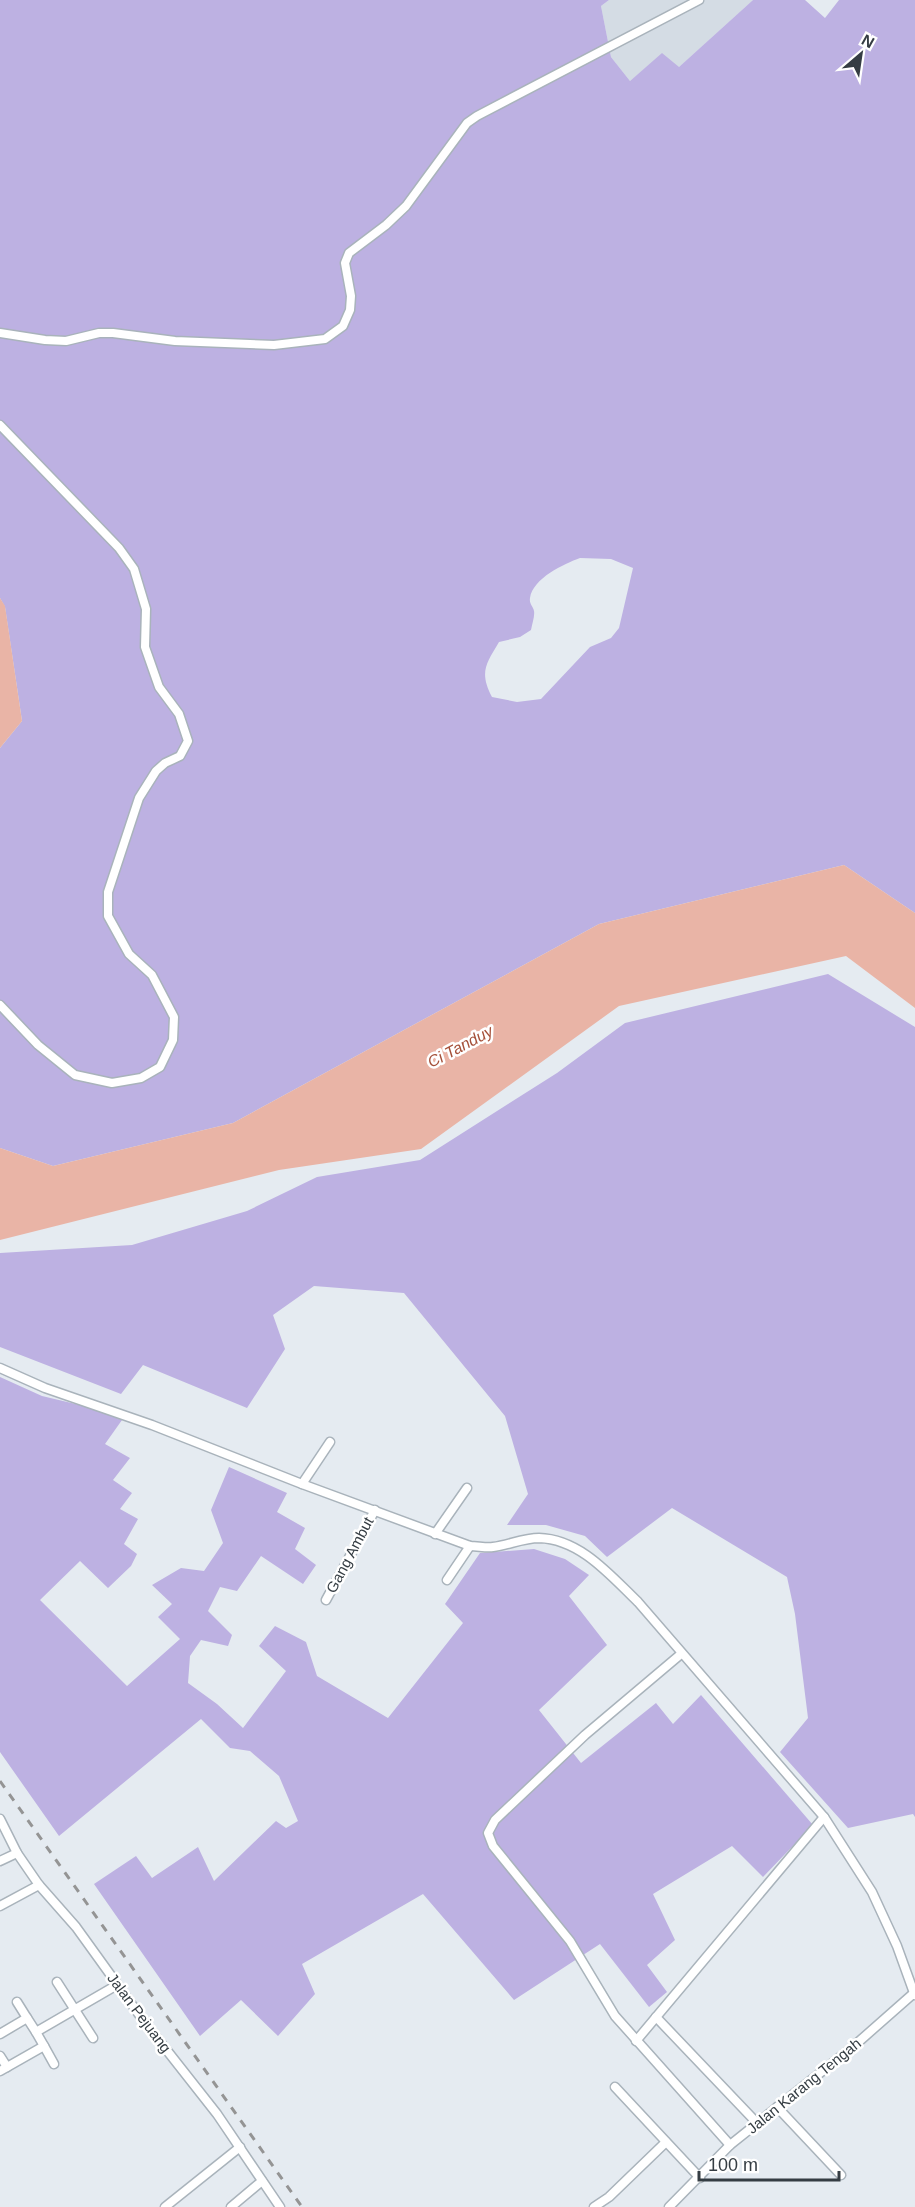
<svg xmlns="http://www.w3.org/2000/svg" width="915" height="2207" viewBox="0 0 915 2207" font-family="Arial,sans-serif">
	<rect width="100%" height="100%" fill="#e5ebf1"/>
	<polygon fill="#d4dce4" points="609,0 753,0 678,68 662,54 630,81 611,57 601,6"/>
	<g fill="#bdb1e2" fill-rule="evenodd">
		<path d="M0,0H609L601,6L611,57L630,81L662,53L679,67L753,0H805L825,18L839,0H915V913L844,865L599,924L233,1123L53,1166L0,1148V748L22,721L5,607L0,598ZM580,558L611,559L633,568L619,628L611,638L590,647L541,699L517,702L492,697C479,672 486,664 499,642L520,637L531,630C532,624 535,616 534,611C533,606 529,604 530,598C533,578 564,564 580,558Z"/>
		<polygon points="828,974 915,1027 915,1817 913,1814 848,1828 780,1752 808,1718 795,1614 787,1577 672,1508 607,1557 585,1536 546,1525 507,1525 528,1494 505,1416 404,1293 314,1286 273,1315 285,1349 247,1408 143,1365 121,1394 0,1347 0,1253 132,1245 247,1211 317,1177 420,1160 557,1073 625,1023"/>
		<polygon points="0,1377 42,1396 84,1406 122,1420 105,1444 130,1458 113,1480 132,1493 120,1509 138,1519 124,1544 137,1554 131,1566 108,1588 80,1561 40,1600 127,1686 180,1639 158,1617 172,1604 152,1585 181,1568 204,1571 223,1543 211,1510 229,1467 287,1493 277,1512 305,1528 295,1549 316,1565 303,1584 261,1556 237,1591 220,1587 208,1611 232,1635 228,1646 201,1640 190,1656 188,1683 217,1704 243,1728 286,1671 259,1646 275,1626 306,1642 317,1676 388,1718 463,1623 445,1604 480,1553 534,1549 565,1559 589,1575 569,1596 607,1645 539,1710 581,1763 656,1703 673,1724 701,1695 813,1825 763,1877 732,1846 653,1894 675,1940 647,1965 667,1992 649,2007 600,1944 514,2000 423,1894 302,1964 315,1994 278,2036 241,2000 200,2036 94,1884 136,1856 152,1878 198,1847 214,1881 276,1821 286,1828 298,1821 279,1776 250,1751 230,1748 201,1719 59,1836 0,1752"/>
	</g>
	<g fill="#e9b4a6">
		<polygon points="0,598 5,606 22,721 0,748"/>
		<polygon points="844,865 915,913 915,1008 846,956 619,1006 421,1149 279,1170 0,1240 0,1148 53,1166 233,1123 599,924"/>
	</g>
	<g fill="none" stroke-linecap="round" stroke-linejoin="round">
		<defs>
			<g id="street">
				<polyline points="0,333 45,340 66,341 99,333 113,333 175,341 274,345 325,339 343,326 350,310 351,296 345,263 349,253 386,225 406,206 467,123 477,116 699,0"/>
				<polyline points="0,425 119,548 134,569 146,609 145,647 159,687 179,714 188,741 180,756 165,763 156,771 139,798 108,892 108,916 129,954 152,975 174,1017 173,1040 160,1067 141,1078 112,1083 75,1075 38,1045 0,1005"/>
				<path d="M0,1368L45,1388L152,1425L302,1484L470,1546C478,1546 486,1548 493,1547C508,1545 524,1538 539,1538C580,1539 610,1575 638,1602L824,1817L872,1892L897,1946L914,1993"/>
				<polyline points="302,1484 330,1442"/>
				<polyline points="435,1534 467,1488"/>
				<polyline points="447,1580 470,1546"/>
				<polyline points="326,1600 375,1510"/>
				<polyline points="681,1654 585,1735 495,1820 488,1833 493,1846 570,1941 615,2016 730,2145"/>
				<polyline points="0,1819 17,1853 39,1885 76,1927 143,2020 217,2114 280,2207"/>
				<polyline points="0,1861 17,1853"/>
				<polyline points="0,1906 39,1885"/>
				<polyline points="57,1982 93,2038"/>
				<polyline points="17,2002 27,2018"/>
				<polyline points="656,2017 757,2123"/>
				<polyline points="0,2034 27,2018 36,2032"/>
				<polyline points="636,2041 824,1817"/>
				<polyline points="44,2046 54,2064"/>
				<polyline points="0,2056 7,2067"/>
				<polyline points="0,2071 44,2046 36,2032 117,1985"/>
				<polyline points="615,2087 700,2178"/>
				<polyline points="777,2107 841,2175"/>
				<polyline points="165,2207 240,2147"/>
				<polyline points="231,2207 262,2181"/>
				<polyline points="594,2207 609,2197 666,2142"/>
				<polyline points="669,2207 730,2145 855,2045 914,1993 915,1995"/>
			</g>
		</defs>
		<use href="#street" stroke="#a9b3bb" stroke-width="11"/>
		<use href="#street" stroke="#fff" stroke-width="8"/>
		<polyline stroke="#949494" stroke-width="3" stroke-dasharray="8 8" stroke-linecap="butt" points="0,1781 302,2207"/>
	</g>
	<g text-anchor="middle" stroke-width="5" stroke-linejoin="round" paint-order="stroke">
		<g font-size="15" fill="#353d43" stroke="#fff">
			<text transform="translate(350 1555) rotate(-62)" y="5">Gang Ambut</text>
			<text transform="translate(139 2013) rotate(53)" y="5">Jalan Pejuang</text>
			<text transform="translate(804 2086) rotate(-39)" y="5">Jalan Karang Tengah</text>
		</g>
		<g font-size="16" font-style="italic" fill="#a55039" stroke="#fff">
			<text transform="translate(460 1046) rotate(-28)" y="6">Ci Tanduy</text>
		</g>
	</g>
	<g transform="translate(861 54) rotate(29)" stroke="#ffffff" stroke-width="4.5" paint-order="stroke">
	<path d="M0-4.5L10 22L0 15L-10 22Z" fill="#353d43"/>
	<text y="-9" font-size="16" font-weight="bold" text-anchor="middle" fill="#353d43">N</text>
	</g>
	<path d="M699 2171v9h140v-9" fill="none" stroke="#353d43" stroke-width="3"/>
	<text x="708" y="2171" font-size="18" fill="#353d43" stroke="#ffffff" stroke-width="4.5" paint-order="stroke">100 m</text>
</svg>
